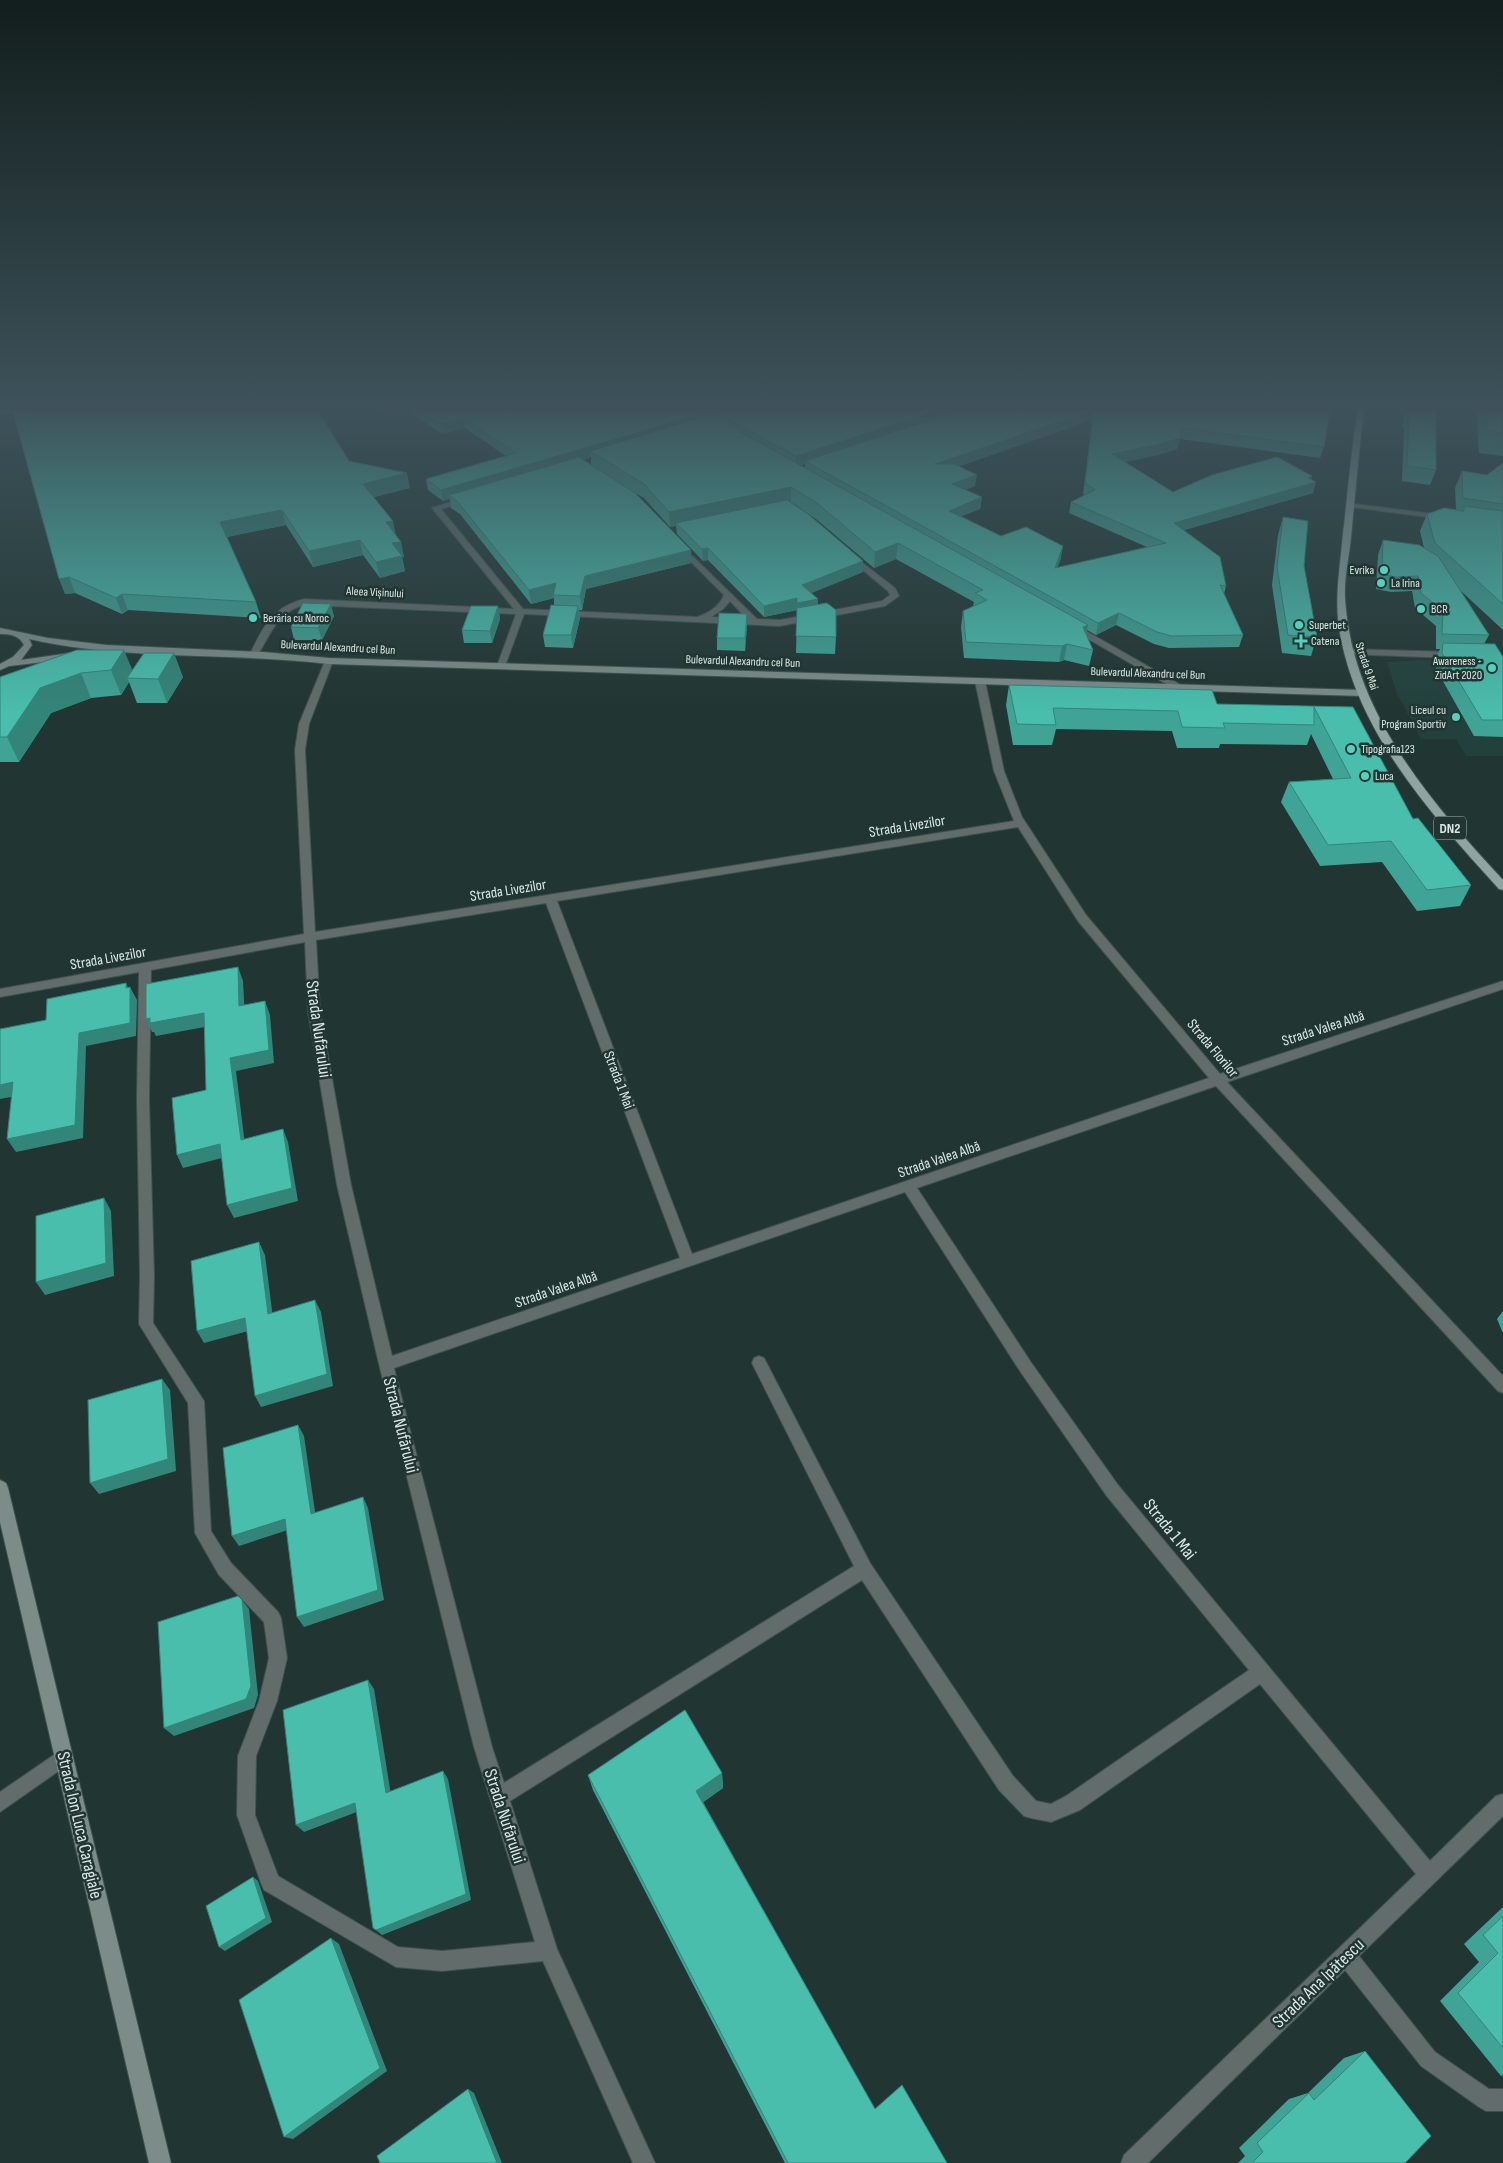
<svg xmlns="http://www.w3.org/2000/svg" width="1503" height="2163" viewBox="0 0 1503 2163" font-family="'Sofia Sans Condensed',sans-serif">
	<rect width="100%" height="100%" fill="#213632"/>
	<polygon fill="#23413c" points="1431,660 1503,662 1503,756 1466,756 1456,739 1421,739 1397,694 1387,662"/>
	<g fill="none" stroke-linecap="round" stroke-linejoin="round">
		<defs>
			<g id="minor">
				<polygon points="14,409 29,409 0,415 0,411"/>
				<path d="M466,497L470,499L469,501L441,509L523,609L697,617C709,613 719,607 724,595L676,547V543H679L757,619L780,620L882,601L890,595L888,591L848,558L847,556L851,554L895,588L899,596L885,606L780,626L524,614L505,666L501,669L497,666L516,614L304,605C277,612 271,634 257,656H251L250,654C264,626 271,608 304,599L514,609L432,508ZM730,601L747,619L711,617L723,609Z"/>
				<polygon points="1348,503 1441,515 1445,517 1441,519 1351,507 1347,505"/>
				<path d="M329,658L333,661L309,724L305,750L315,932L1014,821L994,771L975,681L980,678L985,681L1004,771L1022,817L1086,915L1220,1074L1503,981V989L1227,1082L1503,1376V1393L1498,1391L1216,1086L917,1188L1030,1361L1118,1485L1430,1861L1496,1796L1503,1794V1816L1359,1956L1435,2052L1489,2089H1503V2111H1486L1479,2107L1421,2066L1345,1970L1148,2163H1121L1124,2155L1416,1874L1260,1684L1080,1810L1051,1822L1031,1818L1024,1816L999,1790L862,1580L510,1801L557,1949L655,2163H633L543,1961L442,1971L396,1967L264,1890L261,1883L237,1815L238,1756L259,1701L269,1658L264,1622L219,1575L195,1533L188,1403L139,1324L140,1276L137,1099L139,972L0,997V989L304,934L295,750L299,724L325,661ZM1018,827L1078,921L1209,1078L692,1254L557,901ZM546,903L680,1258L392,1356L351,1185L320,1011L316,940ZM305,942L308,1011L337,1185L379,1364L474,1747L535,1942L442,1951L398,1947L278,1876L255,1815L256,1756L277,1701L287,1658L281,1618L278,1612L231,1563L211,1531L204,1401L153,1323L154,1276L149,1099L151,970ZM905,1192L1020,1371L1106,1495L1249,1670L1066,1796L1051,1804L1036,1801L1013,1776L870,1563L764,1358L759,1356L754,1358L752,1363L854,1566L504,1783L492,1747L394,1368Z"/>
				<polygon points="64,1748 70,1751 73,1757 70,1763 0,1812 0,1792"/>
			</g>
			<g id="tertiary">
				<polygon points="1072,623 1181,685 1183,687 1178,690 1175,689 1069,628 1069,624"/>
				<polygon points="1348,649 1453,652 1457,655 1453,658 1345,654 1344,652"/>
			</g>
			<g id="secondary">
				<path d="M0,628L48,638L106,645L263,652L329,658L1362,690L1367,693L1362,696L329,664C229,652 127,661 29,639L32,645L21,660L70,653L74,656L70,659L9,666L0,670V664L13,657L24,645C19,635 10,634 0,634Z"/>
				<polygon points="0,1480 6,1483 8,1488 171,2163 149,2163 0,1522"/>
			</g>
			<path id="primary" d="M1358,409H1364C1359,452 1355,495 1351,538C1349,558 1344,578 1345,598C1352,712 1429,800 1503,880V890L1499,889C1434,817 1361,738 1341,639C1333,603 1340,569 1343,533C1348,492 1351,450 1358,409Z"/>
		</defs>
		<use href="#minor" stroke="#3f524f" stroke-width="2"/>
		<use href="#tertiary" stroke="#3f524f" stroke-width="2"/>
		<use href="#secondary" stroke="#3f524f" stroke-width="2"/>
		<use href="#primary" stroke="#3f524f" stroke-width="2"/>
		<use href="#minor" fill="#626c6a" fill-rule="evenodd"/>
		<use href="#tertiary" fill="#626c6a" fill-rule="evenodd"/>
		<use href="#secondary" fill="#7c8c89" fill-rule="evenodd"/>
		<use href="#primary" fill="#90a5a1" fill-rule="evenodd"/>
	</g>
	<g fill="#3fa395" fill-rule="evenodd">
		<polygon points="12,409 349,461 410,488 374,497 396,535 404,557 402,557 405,571 380,578 363,555 313,567 286,525 227,537 256,602 261,618 128,610 122,614 75,593 65,594"/>
		<path d="M377,409H1330L1324,447L1320,458L1180,439L1177,449L1158,455L1125,462L1173,492L1311,479L1313,493L1184,530L1226,586L1224,594L1243,635L1239,647L1169,648L1154,644L1116,625L1096,635L1087,630L1086,635L1093,650L1089,666L1064,660L1059,662L964,658L961,627L963,611L973,606L974,602L896,559L874,568L816,519L791,502L863,561V572L811,593L836,637L835,654L796,653L797,610L764,617L708,560L703,561L677,534L676,526L670,527L644,498L635,493L691,563L586,589L582,610H579L580,618L573,648L545,647L543,635L554,605V598L531,604L460,514L451,508L450,499L443,501L428,490L426,479L506,456L465,428L442,434L410,412L390,417ZM1092,420L1083,494L1085,495L1071,502L1069,513L1147,547L1057,568L1061,558L1001,536L961,516L980,509L982,497L965,490L975,486L959,466ZM591,457V465L583,460ZM805,464V468L800,465Z"/>
		<polygon points="1403,409 1436,409 1436,470 1430,485 1402,481 1404,427 1402,427"/>
		<polygon points="1476,409 1503,409 1503,456 1479,453"/>
		<polygon points="1503,463 1503,630 1461,591 1489,635 1484,644 1503,657 1503,737 1474,736 1436,669 1436,659 1440,649 1436,649 1436,626 1415,608 1412,591 1391,592 1376,589 1378,555 1383,540 1424,548 1420,531 1427,514 1456,510 1455,488 1462,471 1487,475"/>
		<polygon points="1283,517 1304,566 1317,637 1311,656 1282,653 1272,585 1278,535"/>
		<polygon points="498,606 500,619 492,643 464,643 462,630"/>
		<polygon points="747,614 747,626 745,651 717,650 717,638"/>
		<polygon points="334,616 322,640 294,640 291,627"/>
		<polygon points="77,650 132,671 183,677 167,703 137,703 129,682 121,695 91,698 51,713 19,762 0,762 0,677"/>
		<polygon points="1009,685 1217,704 1353,707 1413,819 1471,885 1460,906 1417,911 1382,862 1320,866 1281,802 1289,782 1333,779 1311,734 1307,745 1220,744 1219,748 1177,748 1172,731 1056,729 1052,745 1013,745 1006,705"/>
		<polygon points="1503,1311 1503,1332 1502,1331 1497,1319"/>
		<polygon points="722,1773 723,1788 703,1802 875,2109 947,2163 785,2163 593,1790 588,1775"/>
		<polygon points="1503,1907 1503,2075 1501,2076 1440,2001 1479,1962 1464,1944"/>
		<polygon points="1365,2051 1405,2163 1238,2163 1245,2156 1239,2148 1289,2099 1308,2093 1344,2058"/>
	</g>
	<g fill="#338579">
		<polygon points="388,409 410,409 410,412 390,417"/>
		<polygon points="942,409 974,409 805,461 805,464 795,467 796,456"/>
		<polygon points="1094,410 1092,420 934,475 935,464"/>
		<polygon points="701,414 702,424 590,451 591,457 453,498 449,495 450,499 443,501 441,490"/>
		<polygon points="463,417 465,428 442,434 440,424"/>
		<polygon points="1180,438 1177,449 1158,455 1110,465 1112,454"/>
		<polygon points="407,473 410,488 367,499 363,484"/>
		<polygon points="977,475 975,486 951,495 952,484"/>
		<polygon points="1312,476 1310,484 1316,482 1313,493 1171,534 1174,523"/>
		<polygon points="791,487 791,502 676,523 676,526 670,527 669,512"/>
		<polygon points="982,497 980,509 948,522 949,511"/>
		<polygon points="282,510 286,525 225,537 220,522"/>
		<polygon points="393,521 396,536 386,522"/>
		<polygon points="360,540 363,555 313,567 309,551"/>
		<polygon points="401,542 404,557 402,557 405,571 380,578 376,562 392,543"/>
		<polygon points="898,543 896,559 874,568 875,552"/>
		<polygon points="1063,546 1061,558 1053,580 1055,568"/>
		<polygon points="708,548 708,560 703,561 702,549"/>
		<polygon points="691,550 691,563 586,589 582,610 580,596 585,576"/>
		<polygon points="863,561 863,572 802,597 802,585"/>
		<polygon points="69,577 75,593 65,594 59,579"/>
		<polygon points="556,583 553,595 554,598 531,604 529,590"/>
		<polygon points="122,594 128,610 122,614 116,598"/>
		<polygon points="797,598 818,599 818,611 797,610 764,617 764,606"/>
		<polygon points="331,604 334,616 322,640 318,628"/>
		<polygon points="498,606 500,619 492,643 490,631"/>
		<polygon points="578,606 580,618 573,648 571,635"/>
		<polygon points="1119,613 1116,625 1096,635 1098,623"/>
		<polygon points="747,614 747,626 745,651 745,638"/>
		<polygon points="1088,625 1085,641 1083,627"/>
		<polygon points="1067,644 1064,660 1059,662 1062,646"/>
		<polygon points="124,650 134,674 127,678 129,682 121,695 111,670"/>
		<polygon points="174,653 183,677 167,703 158,679"/>
		<polygon points="81,673 91,698 51,713 19,762 7,737 40,688"/>
		<polygon points="238,967 243,981 245,1019 239,1006"/>
		<polygon points="126,983 130,993 130,987 137,1000 136,1036 86,1046 83,1138 16,1152 7,1139 79,1033 126,988"/>
		<polygon points="265,1001 270,1015 274,1063 236,1071 246,1153 241,1140 230,1058"/>
		<polygon points="204,1013 210,1026 156,1036 154,1032 152,1032 146,1019"/>
		<polygon points="13,1082 21,1095 0,1099 0,1085"/>
		<polygon points="283,1129 288,1142 298,1201 234,1218 227,1205"/>
		<polygon points="220,1144 226,1157 183,1168 177,1155"/>
		<polygon points="104,1198 111,1211 114,1276 45,1295 36,1282"/>
		<polygon points="259,1242 265,1255 274,1326 268,1314"/>
		<polygon points="315,1300 321,1312 333,1386 261,1407 255,1396"/>
		<polygon points="245,1318 252,1330 204,1343 197,1331"/>
		<polygon points="162,1379 170,1390 176,1471 99,1494 90,1483"/>
		<polygon points="298,1425 304,1436 317,1525 311,1514"/>
		<polygon points="363,1497 368,1508 384,1600 304,1627 297,1617"/>
		<polygon points="285,1519 291,1529 239,1546 232,1536"/>
		<polygon points="242,1600 249,1609 258,1695 254,1708 174,1736 164,1728"/>
		<polygon points="368,1680 374,1689 392,1801 386,1793"/>
		<polygon points="443,1771 448,1779 471,1900 382,1935 376,1930"/>
		<polygon points="722,1773 723,1788 698,1806 696,1791"/>
		<polygon points="355,1803 362,1810 304,1832 296,1825"/>
		<polygon points="253,1877 258,1881 272,1922 225,1951 219,1947"/>
		<polygon points="331,1938 339,1944 387,2071 293,2139 284,2137"/>
		<polygon points="468,2089 474,2093 502,2163 497,2163"/>
	</g>
	<g fill="#49bead" stroke="#338579" fill-rule="evenodd">
		<polygon points="12,409 317,409 349,461 407,473 363,484 393,521 386,522 401,542 392,543 402,556 376,562 360,540 309,551 282,510 220,522 256,602 122,594 116,598 69,577 59,579"/>
		<polygon points="419,409 693,409 701,414 441,490 426,479 516,453 463,417 440,424"/>
		<polygon points="709,409 942,409 796,456"/>
		<path d="M964,409H1330L1324,447L1182,428L1180,438L1160,444L1112,454L1173,492L1212,475L1277,457L1312,476L1308,478L1316,482L1174,523L1220,557L1226,586L1220,585L1243,635L1172,636L1157,632L1119,613L1098,623L805,461ZM1094,410L1085,483L1095,490L1071,502L1166,543L1055,568L1063,546L1051,540L1026,527L1001,536L949,511L982,497L952,484L977,475L954,464H935Z"/>
		<polygon points="1407,409 1436,409 1436,470 1407,466 1409,413 1407,412"/>
		<polygon points="1486,409 1503,409 1503,433 1488,431"/>
		<polygon points="710,415 1088,625 1083,627 1093,650 1067,644 1062,646 966,642 963,611 987,600 975,593 983,590 898,543 875,552 817,503 791,487 669,512 643,483 590,451"/>
		<polygon points="579,457 635,493 691,550 585,576 580,596 553,595 556,583 529,590 457,501 449,495"/>
		<polygon points="1503,463 1503,504 1463,498 1462,471 1487,475"/>
		<polygon points="787,500 808,514 863,561 802,585 818,599 797,603 797,598 764,606 708,548 702,549 676,523"/>
		<polygon points="1464,506 1503,511 1503,604 1435,543 1427,514 1444,508 1464,511"/>
		<polygon points="1283,517 1308,521 1304,566 1317,637 1288,635 1277,567"/>
		<polygon points="1383,540 1419,545 1438,556 1489,635 1442,634 1443,611 1421,593 1418,576 1396,577 1382,574"/>
		<polygon points="303,603 331,604 318,628 291,627"/>
		<polygon points="827,603 836,610 836,637 796,636 797,608"/>
		<polygon points="551,605 578,606 571,635 543,635"/>
		<polygon points="471,606 498,606 490,631 462,630"/>
		<polygon points="719,613 747,614 745,638 717,638"/>
		<polygon points="1443,643 1495,644 1503,657 1503,720 1482,720 1442,653"/>
		<polygon points="77,650 124,650 111,670 81,673 40,688 7,737 0,737 0,677"/>
		<polygon points="144,653 174,653 158,679 127,678"/>
		<polygon points="1009,685 1212,690 1217,704 1353,707 1413,819 1418,818 1471,885 1427,890 1391,841 1328,845 1289,782 1351,778 1314,707 1314,725 1223,723 1225,728 1182,727 1178,711 1053,708 1056,725 1017,724"/>
		<polygon points="238,967 239,1006 265,1001 269,1050 230,1058 241,1140 283,1129 292,1188 227,1205 220,1144 177,1155 172,1098 206,1090 204,1013 150,1023 150,1018 146,1019 146,984"/>
		<polygon points="126,983 126,988 130,987 130,1023 79,1033 75,1125 7,1139 13,1082 0,1085 0,1029 46,1020 47,999"/>
		<polygon points="104,1198 106,1263 36,1282 36,1216"/>
		<polygon points="259,1242 268,1314 315,1300 327,1374 255,1396 245,1318 197,1331 191,1261"/>
		<polygon points="162,1379 168,1459 90,1483 88,1400"/>
		<polygon points="298,1425 311,1514 363,1497 378,1590 297,1617 285,1519 232,1536 223,1448"/>
		<polygon points="238,1596 242,1600 251,1686 246,1699 164,1728 158,1622"/>
		<polygon points="368,1680 386,1793 443,1771 466,1894 376,1930 373,1928 355,1803 296,1825 283,1710"/>
		<polygon points="685,1710 722,1773 696,1791 875,2109 902,2085 947,2163 788,2163 588,1775"/>
		<polygon points="253,1877 266,1918 219,1947 206,1906"/>
		<polygon points="1503,1916 1503,2048 1458,1993 1498,1953 1483,1935"/>
		<polygon points="331,1938 380,2068 284,2137 239,2000"/>
		<polygon points="1365,2051 1431,2136 1405,2163 1252,2163 1263,2152 1257,2143 1309,2093 1314,2100"/>
		<polygon points="468,2089 497,2163 380,2163 377,2156"/>
	</g>
	<linearGradient id="sky" x2="0" y2="1"><stop stop-color="#121e1c"/><stop offset="0.57" stop-color="#3d525a"/><stop offset="1" stop-color="#3d525a" stop-opacity="0"/></linearGradient>
	<rect width="1503" height="712" fill="url(#sky)"/>
	<g fill="#5acebc" stroke="#213632" stroke-width="2">
		<circle cx="1384" cy="570" r="5"/>
		<circle cx="1381" cy="583" r="5"/>
		<circle cx="1421" cy="609" r="5"/>
		<circle cx="253" cy="618" r="5"/>
		<circle cx="1299" cy="625" r="5"/>
		<path d="M1298.5 633.5h5v5h5v5h-5v5h-5v-5h-5v-5h5z"/>
		<circle cx="1492" cy="668" r="5"/>
		<circle cx="1456" cy="717" r="5"/>
		<circle cx="1351" cy="749" r="5"/>
		<circle cx="1365" cy="776" r="5"/>
	</g>
	<g text-anchor="middle" stroke-width="5" stroke-linejoin="round" paint-order="stroke">
		<g font-size="12" fill="#dbe8e5" stroke="#213632" text-anchor="start">
			<text x="1374" y="574" text-anchor="end">Evrika</text>
			<text x="1391" y="587">La Irina</text>
			<text x="1431" y="613">BCR</text>
			<text x="263" y="622">Berăria cu Noroc</text>
			<text x="1309" y="629">Superbet</text>
			<text x="1311" y="645">Catena</text>
			<text x="1482" y="665" text-anchor="end">Awareness -<tspan x="1482" dy="14">ZidArt 2020</tspan></text>
			<text x="1446" y="714" text-anchor="end">Liceul cu<tspan x="1446" dy="14">Program Sportiv</tspan></text>
			<text x="1361" y="753">Tipografia123</text>
			<text x="1375" y="780">Luca</text>
		</g>
		<g font-size="12" fill="#dbe8e5" stroke="#213632">
			<text transform="translate(375 592) rotate(3)" y="4">Aleea Vișinului</text>
			<text transform="translate(338 647) rotate(3)" y="4">Bulevardul Alexandru cel Bun</text>
			<text transform="translate(743 661) rotate(2)" y="4">Bulevardul Alexandru cel Bun</text>
			<text transform="translate(1367 666) rotate(71)" y="4">Strada 9 Mai</text>
			<text transform="translate(1148 673) rotate(2)" y="4">Bulevardul Alexandru cel Bun</text>
		</g>
		<rect fill="#213632" stroke="#a3b3af" stroke-width="1" x="1434" y="816.5" width="32" height="23" rx="4"/>
		<g font-size="14" font-weight="bold" fill="#dbe8e5">
			<text x="1450" y="833">DN2</text>
		</g>
		<g font-size="15" fill="#dbe8e5" stroke="#213632">
			<text transform="translate(907 826) rotate(-9)" y="5">Strada Livezilor</text>
			<text transform="translate(508 890) rotate(-9)" y="5">Strada Livezilor</text>
			<text transform="translate(108 958) rotate(-10)" y="5">Strada Livezilor</text>
			<text transform="translate(1323 1028) rotate(-18)" y="5">Strada Valea Albă</text>
			<text transform="translate(1213 1048) rotate(50)" y="5">Strada Florilor</text>
			<text transform="translate(619 1080) rotate(69)" y="5">Strada 1 Mai</text>
			<text transform="translate(939 1159) rotate(-19)" y="5">Strada Valea Albă</text>
			<text transform="translate(556 1289) rotate(-19)" y="5">Strada Valea Albă</text>
		</g>
		<g font-size="18" fill="#dbe8e5" stroke="#213632">
			<text transform="translate(319 1029) rotate(82)" y="6">Strada Nufărului</text>
			<text transform="translate(401 1425) rotate(76)" y="6">Strada Nufărului</text>
			<text transform="translate(1170 1529) rotate(51)" y="6">Strada 1 Mai</text>
			<text transform="translate(505 1816) rotate(72)" y="6">Strada Nufărului</text>
			<text transform="translate(80 1825) rotate(77)" y="6">Strada Ion Luca Caragiale</text>
			<text transform="translate(1318 1983) rotate(-44)" y="6">Strada Ana Ipătescu</text>
		</g>
	</g>
</svg>
